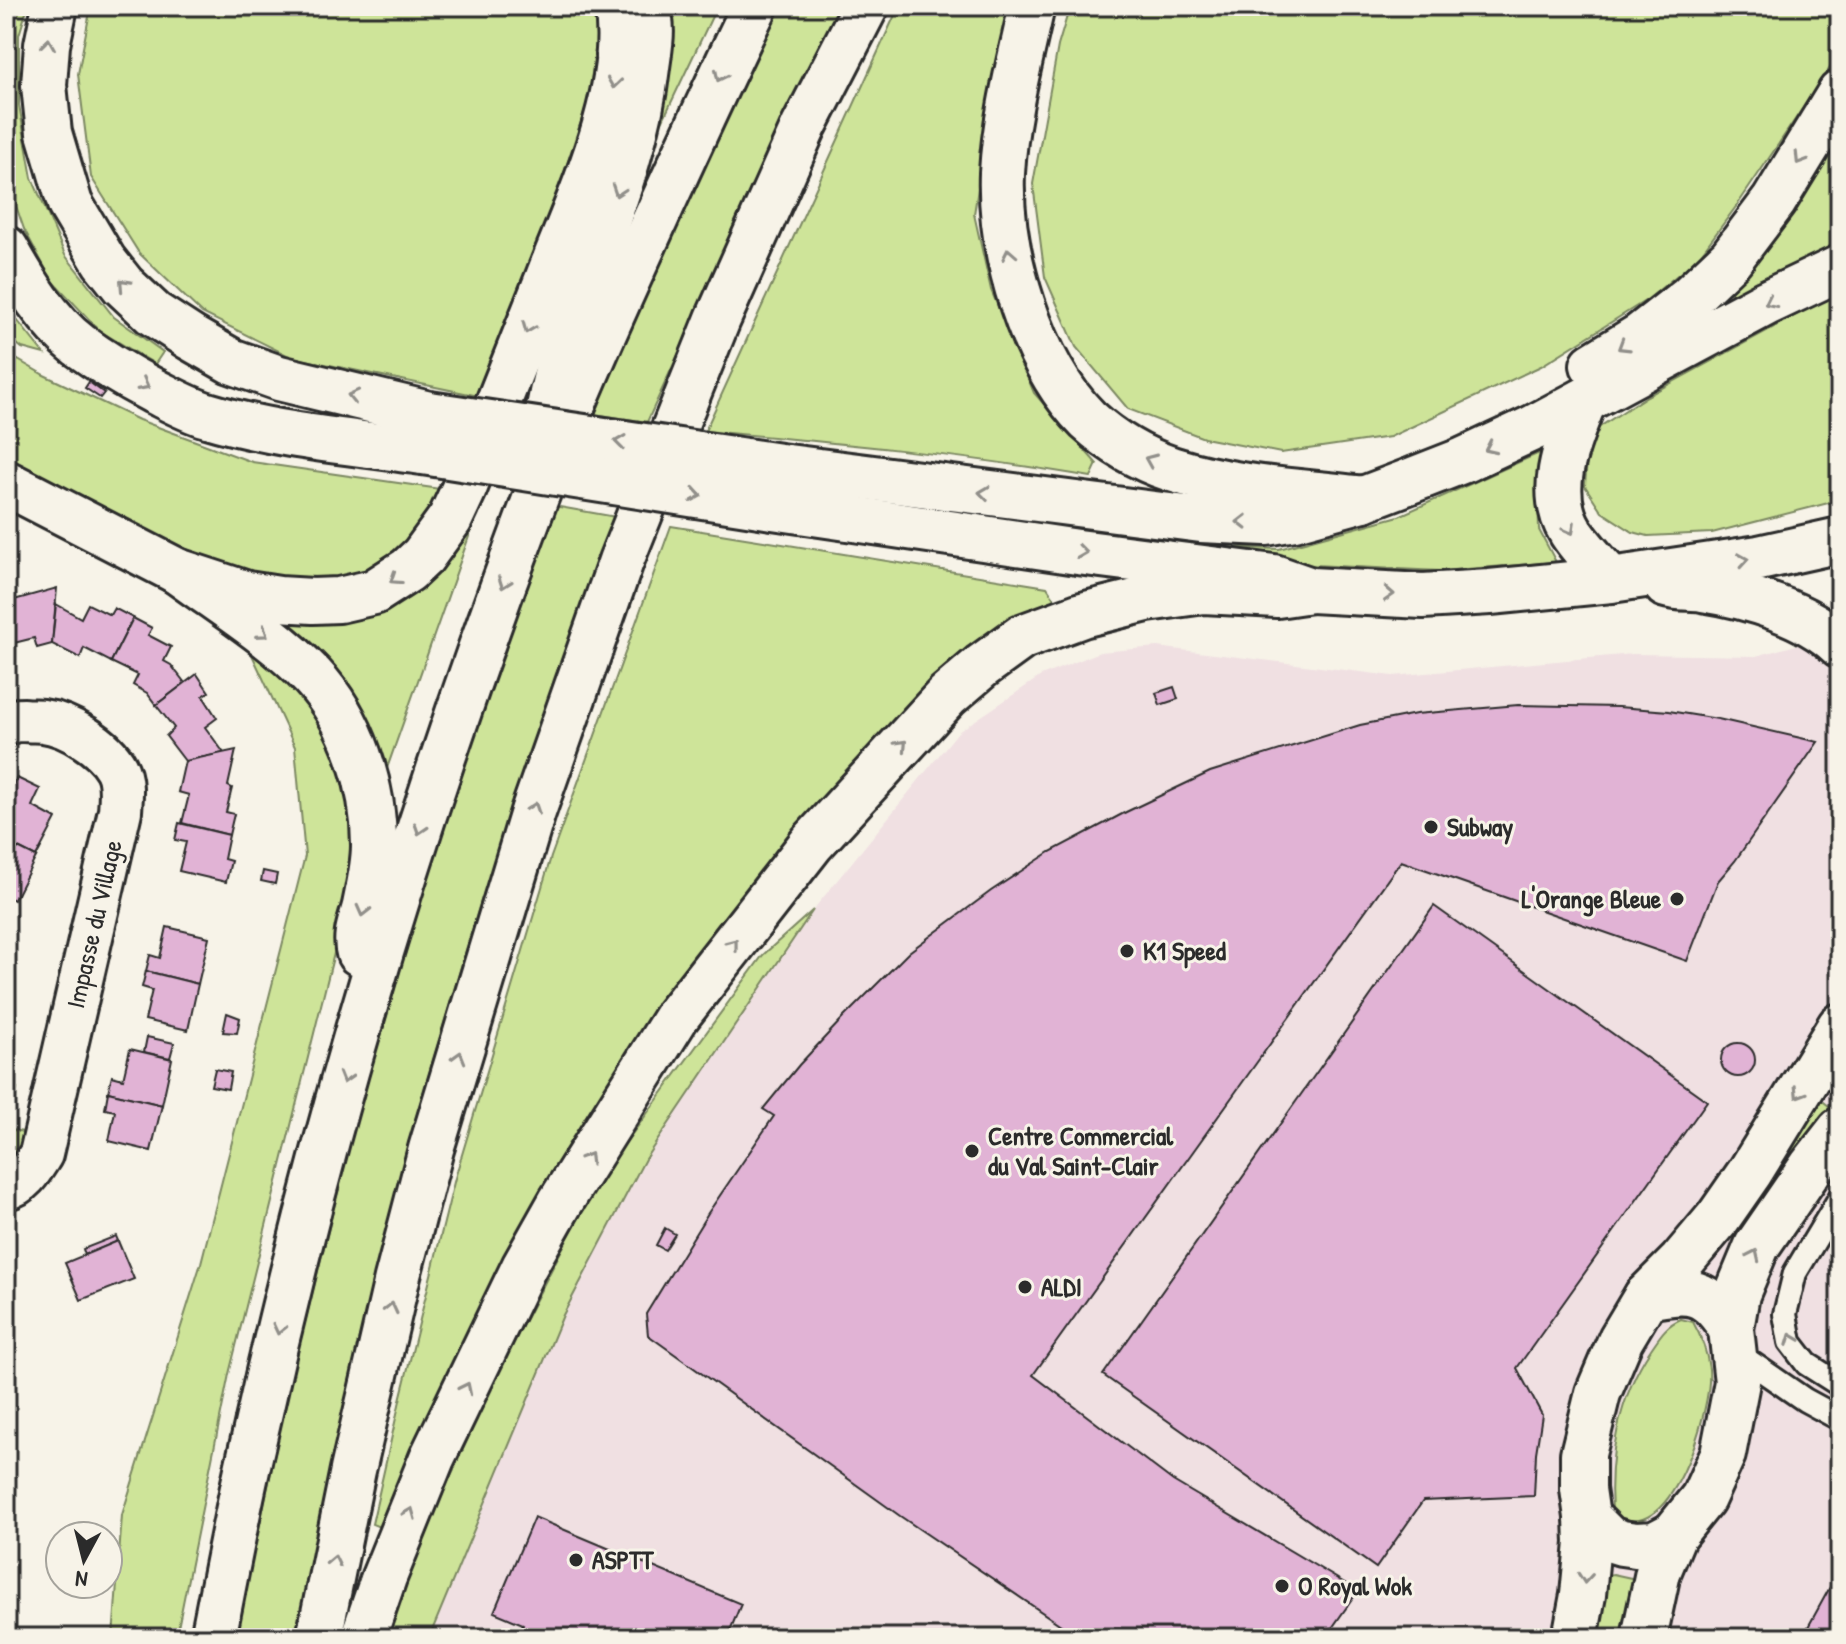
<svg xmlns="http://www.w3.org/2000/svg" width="1846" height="1644" viewBox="0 0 1846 1644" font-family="'Patrick Hand',sans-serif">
	<rect width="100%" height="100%" fill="#f7f3e8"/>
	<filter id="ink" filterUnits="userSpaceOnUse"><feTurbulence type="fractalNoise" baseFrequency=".0125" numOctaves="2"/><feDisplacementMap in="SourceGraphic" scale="16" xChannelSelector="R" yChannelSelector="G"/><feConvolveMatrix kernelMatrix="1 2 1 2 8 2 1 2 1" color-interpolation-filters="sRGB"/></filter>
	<g filter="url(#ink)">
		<polygon fill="#f0e0e2" points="1840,633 1840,1638 430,1638 563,1315 645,1159 813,910 958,732 1041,676 1100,652 1157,647 1393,676 1633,654 1756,656"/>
		<g fill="#cee499" stroke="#7c8862" stroke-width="2">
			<polygon points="6,6 28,6 19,35 19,105 32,178 65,255 114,317 163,352 155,364 100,331 51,279 24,229 6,177"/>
			<polygon points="91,6 595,6 599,18 589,97 551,213 479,396 291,357 202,313 139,253 91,177 78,74"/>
			<polygon points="658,6 717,6 661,124 655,116"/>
			<polygon points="772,6 839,6 647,422 594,414"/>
			<path d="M899,6H1014L996,72L974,214L991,290L1034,393L1097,464L1091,477C964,455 834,442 705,431Z"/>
			<polygon points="1070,6 1840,6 1840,53 1738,204 1697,259 1648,299 1541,366 1390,437 1281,453 1204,438 1128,409 1076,347 1045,277 1033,184 1058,46"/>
			<polygon points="1840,123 1840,243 1733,296 1727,290"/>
			<polygon points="1840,294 1840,500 1712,533 1648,536 1633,532 1602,512 1585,486 1587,458 1595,430 1647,396 1809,308"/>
			<polygon points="6,306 44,354 22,348 6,335"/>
			<polygon points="6,353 44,375 139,420 252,462 454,491 386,577 247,585 6,466"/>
			<polygon points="1546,450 1538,493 1539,530 1556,562 1440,571 1313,565 1219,558 1072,539 1072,527 1224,547 1279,549 1399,516"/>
			<polygon points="484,494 385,774 266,613 315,615"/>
			<polygon points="554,506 616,517 533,749 479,907 408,1144 349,1385 296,1638 235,1638 293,1370 357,1116 442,829"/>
			<polygon points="671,526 1047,587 1057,602 1010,618 922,690 778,852 487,1295 431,1408 382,1528 372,1524 401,1396 455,1178 551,857"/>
			<polygon points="248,646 284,672 324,722 350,781 358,857 229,1374 176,1638 113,1638 122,1515 201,1263 305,856 295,747"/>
			<polygon points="813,910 645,1159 563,1315 429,1638 386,1638 416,1554 493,1382 597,1182 763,955"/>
			<polygon points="6,1083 17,1089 8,1129 28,1133 22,1153 6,1167"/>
			<polygon points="1820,1099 1834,1110 1751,1226 1744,1220"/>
			<path d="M1681,1319L1693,1322C1701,1336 1707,1352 1709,1369C1713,1407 1669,1558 1612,1512C1608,1456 1619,1396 1651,1349C1660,1336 1666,1325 1681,1319Z"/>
			<polygon points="1613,1574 1631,1578 1635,1582 1625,1638 1596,1638 1605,1582 1608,1575"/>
		</g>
		<g fill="#e1b3d5" stroke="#2b2b2b" stroke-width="2">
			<polygon points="89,382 104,393 100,398 85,388"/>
			<polygon points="57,588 52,644 37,648 34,638 6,645 6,594 12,592 14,600"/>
			<polygon points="56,604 81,618 88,604 110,615 114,608 133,618 111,662 84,648 80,658 52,644"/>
			<polygon points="133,618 152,628 148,635 171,647 164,661 171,665 185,683 156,705 147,693 133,685 138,675 111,662"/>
			<polygon points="197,674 209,692 203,696 217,718 205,727 224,753 185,761 166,736 174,728 156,705"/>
			<polygon points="1174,687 1178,699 1160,705 1156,693"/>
			<polygon points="1518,705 1618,707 1669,711 1718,719 1818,742 1735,861 1718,881 1687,961 1401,861 1033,1375 1173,1481 1358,1591 1325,1638 1080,1638 900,1516 648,1335 646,1314 708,1213 774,1116 763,1109 799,1065 843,1018 909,952 991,891 1050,852 1126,812 1210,772 1360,725 1416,714"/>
			<polygon points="236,750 228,786 232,788 226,812 234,814 229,835 182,823 189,795 178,792 185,761"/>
			<polygon points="17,778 40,789 32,806 56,819 36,857 6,842 6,822 10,814 6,812 6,798"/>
			<polygon points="179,823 229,835 224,859 231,861 226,882 179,871 186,842 175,840"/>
			<polygon points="6,842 36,857 14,900 6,895"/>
			<polygon points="263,871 277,874 275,884 261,881"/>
			<polygon points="1434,906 1707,1101 1517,1368 1542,1415 1536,1453 1534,1496 1423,1501 1376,1568 1103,1375"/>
			<polygon points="167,927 209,937 198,984 146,971 150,955 160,958"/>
			<polygon points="146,971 198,984 188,1030 145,1020 152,990 142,987"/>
			<polygon points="227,1013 240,1018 237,1033 223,1032"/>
			<polygon points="147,1037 174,1043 170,1058 144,1052"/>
			<circle cx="1738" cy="1060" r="17"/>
			<polygon points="130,1049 172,1059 162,1105 108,1092 112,1076 123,1079"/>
			<polygon points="215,1069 231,1072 228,1089 211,1086"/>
			<polygon points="108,1092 162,1105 151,1151 109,1141 115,1111 105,1109"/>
			<polygon points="665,1228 675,1234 665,1250 656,1245"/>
			<polygon points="116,1236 118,1241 85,1255 83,1249"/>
			<polygon points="118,1241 134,1279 81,1300 65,1263"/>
			<polygon points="534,1517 741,1604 727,1638 517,1638 523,1624 494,1612"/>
			<polygon points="1840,1569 1840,1638 1802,1638"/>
		</g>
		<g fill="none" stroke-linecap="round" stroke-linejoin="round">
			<defs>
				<g id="lane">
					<polyline points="1840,1198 1795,1273 1785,1314 1790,1342 1807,1364 1840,1385"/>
					<polyline points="1734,1351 1805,1400 1840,1419"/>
				</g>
				<path id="street" d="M6,724C13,720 16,720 24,720C30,721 37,720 43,721C68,724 104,746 116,768C123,781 121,797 120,811L41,1154C32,1168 23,1184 6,1188"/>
				<g id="secondary">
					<polyline points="55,6 47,45 44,85 49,133 70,204 104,261 123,285 154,314 191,338 231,361 279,378 429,414"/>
					<path d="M6,249C25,283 48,321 79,345C102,362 127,377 152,390C170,399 187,409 207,415C276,436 352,442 423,452"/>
					<polyline points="1593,365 1640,336 1690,297 1731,258 1774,201 1840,93"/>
					<path d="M1584,401C1568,441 1545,491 1571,532C1582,549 1597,564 1611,580"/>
					<polyline points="780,466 1201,520 1266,523 1294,518 1363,499 1405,483 1464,460 1533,428 1766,303 1840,268"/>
					<path d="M6,483L177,571L247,594L279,599L313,601L339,600L374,592L408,570L423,556L450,519L464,489C492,419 519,349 547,280C577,202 632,90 617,6"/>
					<polyline points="773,507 1078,552 1274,577 1311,590 1423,596 1490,592 1611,580 1759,558 1840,540"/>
					<path d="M1666,585C1678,589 1691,587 1703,589C1748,596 1807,613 1840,645"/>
					<path d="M1646,1297C1691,1289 1706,1288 1731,1329"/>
					<polyline points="1587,1517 1609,1539 1622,1543 1636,1545 1655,1544 1674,1534"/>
					<polyline points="1575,1638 1583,1595 1588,1543 1587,1517 1583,1489 1583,1454 1598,1393 1621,1339 1646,1297 1681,1262 1718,1218 1750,1172 1840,1026"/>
					<polyline points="1644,1638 1658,1572 1674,1534 1703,1498 1723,1454 1737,1382 1731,1329 1737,1294 1757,1246 1812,1166 1840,1130"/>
				</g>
				<g id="highway">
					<path d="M1032,6C1020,61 1005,116 1002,173C999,252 1031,363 1088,420C1112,442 1141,459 1171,469C1233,489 1299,491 1363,499"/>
					<path d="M549,408C570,291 634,186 647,67C650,44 654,29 647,6"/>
					<path d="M177,571C222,604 274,636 312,676C353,720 374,786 374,845C374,865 369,886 365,906C361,923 354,935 359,953"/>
					<path d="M213,1638C226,1573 238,1507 253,1443C322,1127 416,816 530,513C564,421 604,331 645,242C681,163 717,84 755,6"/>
					<polyline points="319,1638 353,1470 397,1279 431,1149 533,812 621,561 718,319 804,126 866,6"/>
					<polyline points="363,1638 384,1577 432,1458 524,1267 560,1203 677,1016 812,843 947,696 982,666 1022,637 1082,615 1147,599 1204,591 1277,595 1311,590"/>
				</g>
			</defs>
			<use href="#lane" stroke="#2b2b2b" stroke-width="28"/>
			<use href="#street" stroke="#2b2b2b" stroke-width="48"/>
			<use href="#secondary" stroke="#2b2b2b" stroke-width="50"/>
			<use href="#highway" stroke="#2b2b2b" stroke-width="50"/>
			<use href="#lane" stroke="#f7f3e8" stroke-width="22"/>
			<use href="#street" stroke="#f7f3e8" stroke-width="42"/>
			<use href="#secondary" stroke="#f7f3e8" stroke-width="44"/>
			<use href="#highway" stroke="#f7f3e8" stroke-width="44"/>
			<defs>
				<g id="secondary-bridge">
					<polyline points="429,414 780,466"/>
					<polyline points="423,452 773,507"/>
				</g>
			</defs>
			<use href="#secondary-bridge" stroke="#2b2b2b" stroke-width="50" stroke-linecap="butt"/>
			<use href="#secondary-bridge" stroke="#f7f3e8" stroke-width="44"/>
		</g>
		<defs><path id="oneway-chevron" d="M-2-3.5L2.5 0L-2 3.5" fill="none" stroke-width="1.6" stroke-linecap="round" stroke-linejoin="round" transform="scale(2)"/></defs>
		<g stroke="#918f8a">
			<use href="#oneway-chevron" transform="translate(48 44) rotate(-82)"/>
			<use href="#oneway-chevron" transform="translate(720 76) rotate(116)"/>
			<use href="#oneway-chevron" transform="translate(614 83) rotate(98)"/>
			<use href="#oneway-chevron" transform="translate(1800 159) rotate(122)"/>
			<use href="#oneway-chevron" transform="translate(618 191) rotate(109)"/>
			<use href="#oneway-chevron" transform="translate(1009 254) rotate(-101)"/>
			<use href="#oneway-chevron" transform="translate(124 284) rotate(-133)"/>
			<use href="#oneway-chevron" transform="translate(1770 302) rotate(154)"/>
			<use href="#oneway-chevron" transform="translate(528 328) rotate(112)"/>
			<use href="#oneway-chevron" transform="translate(1623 346) rotate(148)"/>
			<use href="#oneway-chevron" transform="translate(144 385) rotate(28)"/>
			<use href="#oneway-chevron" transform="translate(353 396) rotate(-167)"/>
			<use href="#oneway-chevron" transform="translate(620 442) rotate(-172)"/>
			<use href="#oneway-chevron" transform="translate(1490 448) rotate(155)"/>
			<use href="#oneway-chevron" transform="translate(1150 460) rotate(-157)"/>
			<use href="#oneway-chevron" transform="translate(984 493) rotate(-173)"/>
			<use href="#oneway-chevron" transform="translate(696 495) rotate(9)"/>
			<use href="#oneway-chevron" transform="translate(1242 522) rotate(-179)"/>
			<use href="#oneway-chevron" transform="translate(1570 529) rotate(61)"/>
			<use href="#oneway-chevron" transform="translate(1082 552) rotate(8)"/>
			<use href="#oneway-chevron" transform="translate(1743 560) rotate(-9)"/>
			<use href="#oneway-chevron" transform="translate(395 579) rotate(147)"/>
			<use href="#oneway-chevron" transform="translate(504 583) rotate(110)"/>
			<use href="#oneway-chevron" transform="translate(1389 594) rotate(3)"/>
			<use href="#oneway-chevron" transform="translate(263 633) rotate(35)"/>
			<use href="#oneway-chevron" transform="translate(902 745) rotate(-47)"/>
			<use href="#oneway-chevron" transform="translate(534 808) rotate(-71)"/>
			<use href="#oneway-chevron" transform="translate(420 829) rotate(108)"/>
			<use href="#oneway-chevron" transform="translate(363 911) rotate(104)"/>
			<use href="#oneway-chevron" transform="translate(733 944) rotate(-52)"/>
			<use href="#oneway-chevron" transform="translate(459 1057) rotate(-74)"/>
			<use href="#oneway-chevron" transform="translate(345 1078) rotate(106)"/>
			<use href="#oneway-chevron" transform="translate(1799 1093) rotate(122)"/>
			<use href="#oneway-chevron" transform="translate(588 1158) rotate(-59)"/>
			<use href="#oneway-chevron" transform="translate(1754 1255) rotate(-65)"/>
			<use href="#oneway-chevron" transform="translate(391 1308) rotate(-77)"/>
			<use href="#oneway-chevron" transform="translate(279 1329) rotate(103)"/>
			<use href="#oneway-chevron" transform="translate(1792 1339) rotate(-111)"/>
			<use href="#oneway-chevron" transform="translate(466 1388) rotate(-64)"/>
			<use href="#oneway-chevron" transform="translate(410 1513) rotate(-68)"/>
			<use href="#oneway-chevron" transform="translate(334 1561) rotate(-78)"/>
			<use href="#oneway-chevron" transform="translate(1585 1578) rotate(95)"/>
		</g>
	</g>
	<g fill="#2b2b2b" stroke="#f7f3e8" stroke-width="3">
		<circle cx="1431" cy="827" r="8"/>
		<circle cx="1677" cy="899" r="8"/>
		<circle cx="1127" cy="951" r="8"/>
		<circle cx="972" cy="1151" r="8"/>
		<circle cx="1025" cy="1287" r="8"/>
		<circle cx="576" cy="1560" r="8"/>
		<circle cx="1282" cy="1586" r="8"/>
	</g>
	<g text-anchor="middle" stroke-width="6" stroke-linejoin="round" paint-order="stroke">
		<g font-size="26" font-weight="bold" fill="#2b2b2b" stroke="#f7f3e8" text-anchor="start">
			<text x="1447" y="836">Subway</text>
			<text x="1661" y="908" text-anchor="end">L'Orange Bleue</text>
			<text x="1143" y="960">K1 Speed</text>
			<text x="988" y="1145">Centre Commercial<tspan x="988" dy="30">du Val Saint-Clair</tspan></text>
			<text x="1041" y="1296">ALDI</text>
			<text x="592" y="1569">ASPTT</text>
			<text x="1298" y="1595">O Royal Wok</text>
		</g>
		<g font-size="26" fill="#2b2b2b" stroke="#f7f3e8">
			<text transform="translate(94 924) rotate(-77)" y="9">Impasse du Village</text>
		</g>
	</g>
	<rect width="1846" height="1644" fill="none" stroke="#f7f3e8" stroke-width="32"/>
	<rect x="16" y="16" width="1814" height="1612" fill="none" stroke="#2b2b2b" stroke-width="3" filter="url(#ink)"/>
	<g transform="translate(84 1560) rotate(187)"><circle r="38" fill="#f7f3e8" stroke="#a5a39c" stroke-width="2"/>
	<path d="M0-6L14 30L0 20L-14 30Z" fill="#2b2b2b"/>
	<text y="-12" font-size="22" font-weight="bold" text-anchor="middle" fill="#2b2b2b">N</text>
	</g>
</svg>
